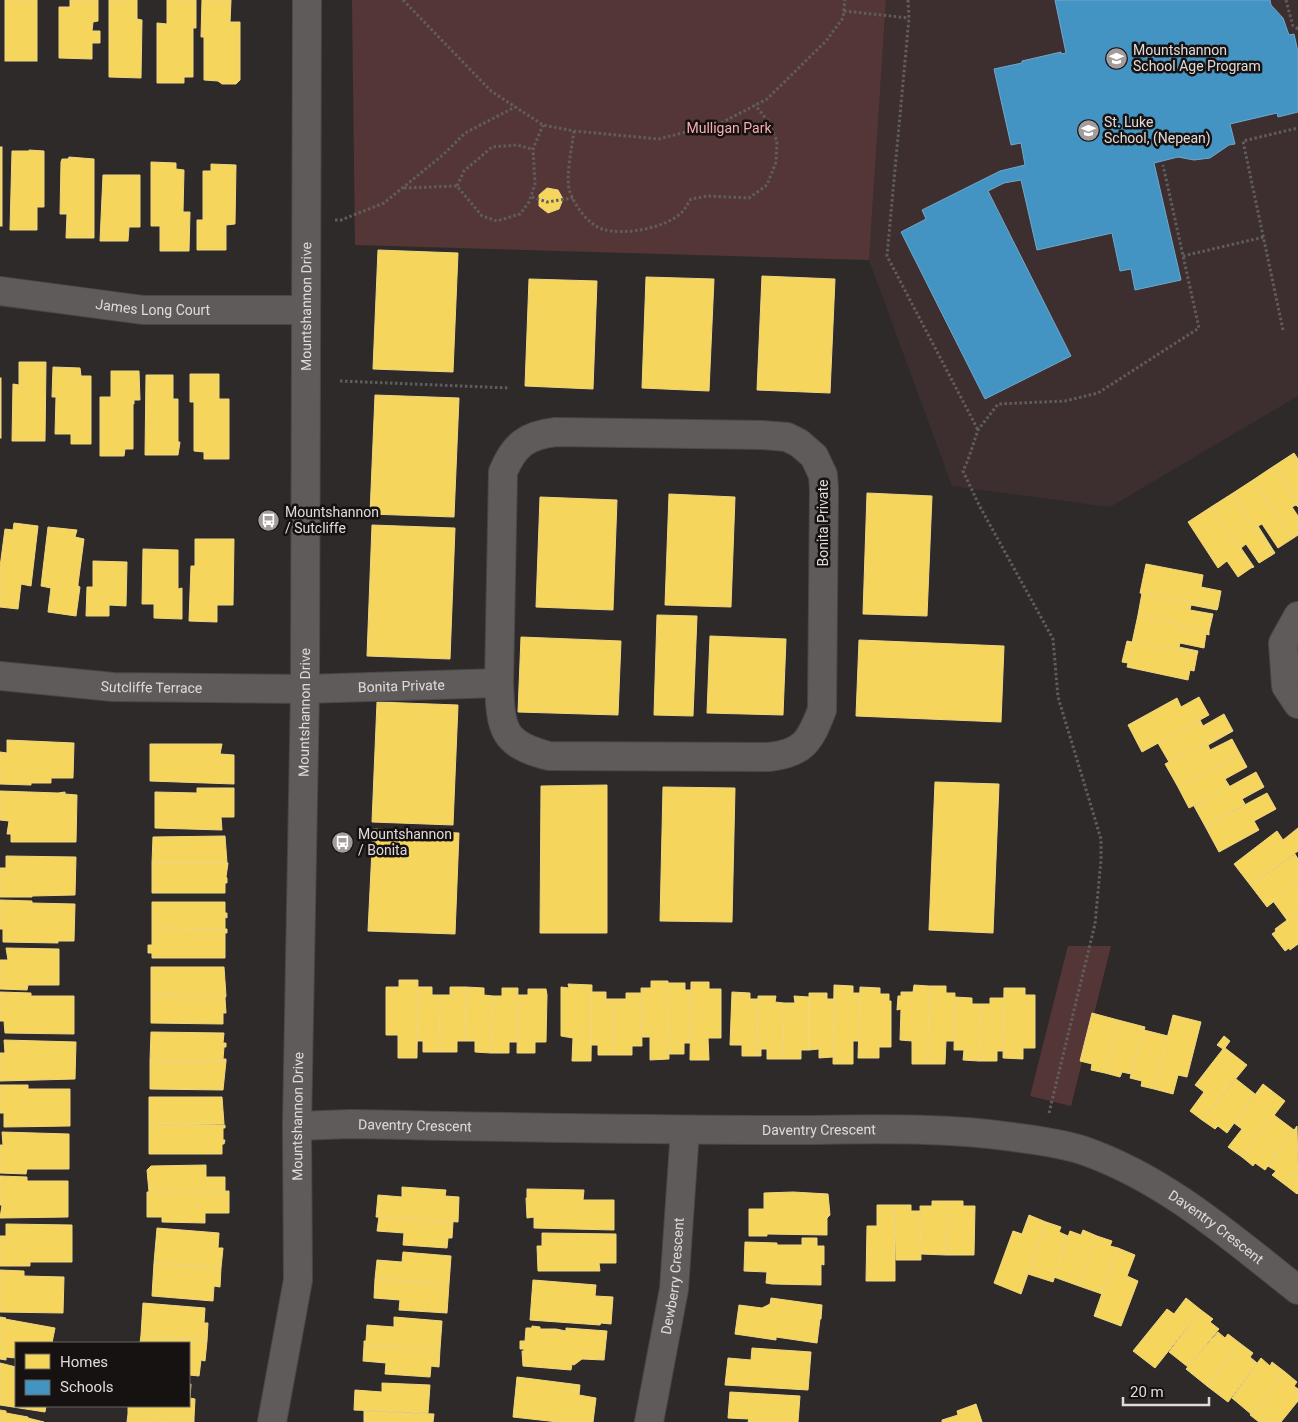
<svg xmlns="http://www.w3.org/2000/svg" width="1298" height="1422" viewBox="0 0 1298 1422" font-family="Roboto,sans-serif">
	<rect width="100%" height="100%" fill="#2f2a2a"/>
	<polygon fill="#3d2f2f" points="886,0 1298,0 1298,396 1110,507 952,486 869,260"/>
	<g fill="#553636">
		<polygon points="352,0 886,0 869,260 355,245"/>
		<polygon points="1068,946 1111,946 1071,1106 1030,1096"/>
	</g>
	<g fill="#f6d55c" stroke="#efd682">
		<rect x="5" y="0" width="32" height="61"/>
		<polygon points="70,0 98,0 98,21 93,22 92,31 100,31 100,43 92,43 92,59 59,58 59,7 70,7"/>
		<polygon points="109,0 137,0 137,19 142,20 141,78 109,77"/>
		<polygon points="167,0 196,0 196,28 193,28 193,77 184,77 184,83 157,83 157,23 167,24"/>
		<polygon points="202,0 231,0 230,22 240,22 240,80 236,84 222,84 218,81 204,80 204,37 201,37"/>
		<rect x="0" y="147" width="2" height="79"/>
		<polygon points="29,150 44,151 44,207 37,207 37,230 10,230 12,151 29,151"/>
		<polygon points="69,157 94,159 94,238 66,238 67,214 60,214 61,162 62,159 68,159"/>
		<polygon points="151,162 176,163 176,169 184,170 183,212 190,212 189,251 160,251 160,226 151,226"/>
		<polygon points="211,164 236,165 235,224 226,225 226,250 197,250 197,220 203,220 203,171 211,171"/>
		<polygon points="103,175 140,175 140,227 129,227 128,241 100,241"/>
		<polygon points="547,188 558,190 563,199 559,209 548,213 539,206 539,195"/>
		<polygon points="378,250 458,253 453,372 373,369"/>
		<polygon points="762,276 835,279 830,393 757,390"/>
		<polygon points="646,277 714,279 709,391 642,388"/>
		<polygon points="529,279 597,281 593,389 525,386"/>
		<polygon points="19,362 46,362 45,441 12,441 13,384 19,385"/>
		<polygon points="53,367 80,368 81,376 91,376 91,444 71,444 71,434 55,434 56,397 52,397"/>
		<polygon points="111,371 139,371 140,400 134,400 134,404 133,404 133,449 125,449 124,456 100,456 100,397 111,397"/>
		<polygon points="190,374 219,374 219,399 229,399 229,459 204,459 204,452 194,451 194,402 190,402"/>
		<polygon points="146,375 173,375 173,399 178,399 178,442 180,442 178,455 145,455"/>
		<rect x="0" y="378" width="1" height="60"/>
		<polygon points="375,395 459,398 454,517 370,514"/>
		<polygon points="1294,453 1298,459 1298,503 1274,466"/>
		<polygon points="1274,466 1298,503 1298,507 1296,505 1292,507 1298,516 1298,535 1292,539 1253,480"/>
		<polygon points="1253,480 1292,539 1278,548 1262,524 1258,526 1275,553 1272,555 1233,493"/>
		<polygon points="867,493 932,496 927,616 863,614"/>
		<polygon points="1233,493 1272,555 1259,563 1246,544 1241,548 1254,567 1251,568 1211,507"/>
		<polygon points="669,494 735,497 731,607 665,605"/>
		<polygon points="540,497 617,500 613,610 536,607"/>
		<polygon points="1211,507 1251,568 1238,577 1227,561 1218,568 1188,522"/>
		<polygon points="14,523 38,526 31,586 21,584 18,609 0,607 0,567 5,529 13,530"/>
		<polygon points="372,525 455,528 450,659 367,656"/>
		<polygon points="48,527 77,530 75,537 84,539 78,584 78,586 80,587 76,616 48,612 51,588 41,586"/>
		<polygon points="195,539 234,539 233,605 217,605 217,622 189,621 191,566 195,566"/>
		<polygon points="143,549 178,550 178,589 182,588 182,619 154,618 154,604 142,604"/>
		<polygon points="93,561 127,562 126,606 109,605 109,616 86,616 87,587 93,587"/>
		<polygon points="1146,564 1203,575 1201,587 1221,591 1218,607 1140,593"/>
		<polygon points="1142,593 1218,607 1217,610 1191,605 1190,610 1213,614 1209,631 1138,615"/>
		<polygon points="657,615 697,616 693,716 654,715"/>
		<polygon points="1138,615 1209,631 1209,635 1206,634 1204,648 1180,643 1179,647 1198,651 1197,655 1132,643"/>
		<polygon points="710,636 786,639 783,715 707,713"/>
		<polygon points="521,637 621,641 618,715 518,712"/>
		<polygon points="859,640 1004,646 1001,722 856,716"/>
		<polygon points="1127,641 1197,655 1194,671 1190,670 1188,680 1127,667 1128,663 1122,662"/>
		<polygon points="1199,697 1209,715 1142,752 1128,725 1177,698 1181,707"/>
		<polygon points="377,702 458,705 453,825 372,822"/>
		<polygon points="1224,714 1232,729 1169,762 1158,743 1200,720 1203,726"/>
		<polygon points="1232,729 1233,731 1208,745 1210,750 1232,739 1240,754 1178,787 1165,764"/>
		<polygon points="7,740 74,743 73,778 51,778 51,783 31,783 31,785 0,784 0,752 7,753"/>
		<polygon points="150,744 222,744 220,754 234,755 234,784 150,781"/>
		<polygon points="1240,754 1247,767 1225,779 1230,787 1189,808 1178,787"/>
		<polygon points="1256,772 1264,787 1242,799 1245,804 1205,826 1194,806"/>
		<polygon points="935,782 999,784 993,933 929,930"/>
		<polygon points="607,785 607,933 540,933 541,786"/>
		<polygon points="663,787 735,788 732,922 660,921"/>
		<polygon points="197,788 234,788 234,817 221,817 222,830 155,828 155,792 197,793"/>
		<polygon points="0,791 58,793 65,792 65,794 77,795 76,842 11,842 11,834 7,834 9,821 0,820"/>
		<polygon points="1267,793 1276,809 1254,821 1259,830 1219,852 1205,826"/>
		<polygon points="1298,828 1298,851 1251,886 1234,864 1277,831 1283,840"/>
		<polygon points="373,829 459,833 455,934 368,931"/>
		<polygon points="225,836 227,863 152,863 153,837"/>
		<polygon points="1295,854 1298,859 1298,882 1267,907 1251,886"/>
		<polygon points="6,856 76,857 75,895 32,896 32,897 0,897 0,868 6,868"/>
		<polygon points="152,863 228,863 226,877 227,878 227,883 225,883 225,893 152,893"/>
		<polygon points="1298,882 1298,912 1287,920 1273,901"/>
		<polygon points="0,900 32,901 32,903 75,904 74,941 58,941 58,943 3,942 3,929 0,929"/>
		<polygon points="152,902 225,902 225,913 227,913 227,918 225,917 225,929 152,928"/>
		<polygon points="1298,912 1298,944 1290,950 1289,948 1285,951 1272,934 1276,931 1275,929"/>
		<polygon points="152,928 227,929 227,933 225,933 225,958 152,958 152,953 148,953 148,945 152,945"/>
		<polygon points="6,948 59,949 59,985 28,985 27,990 0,989 0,960 8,960"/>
		<polygon points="151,967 224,967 226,996 151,995"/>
		<polygon points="399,980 418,980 417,1058 398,1058 398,1035 386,1035 386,987 399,987"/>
		<polygon points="651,981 668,981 669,1059 650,1060 650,1037 642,1037 641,988 651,988"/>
		<polygon points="691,982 709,982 709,989 721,989 721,1038 708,1038 709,1060 690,1060"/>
		<polygon points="668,983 685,983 685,990 691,990 690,1043 684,1043 684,1054 669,1054"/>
		<polygon points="568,984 592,985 591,1061 572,1061 573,1038 561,1036 561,987 569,988"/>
		<polygon points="834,985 853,986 853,993 860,993 859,1041 853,1041 853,1064 833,1064"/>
		<polygon points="914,985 929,986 928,1064 912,1064 912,1041 900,1040 901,1009 897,1010 898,996 901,996 901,992 913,992"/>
		<polygon points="929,986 946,986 946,993 955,993 954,1041 946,1041 945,1064 928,1064"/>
		<polygon points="418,987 432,987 432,995 440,995 439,1052 423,1052 423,1041 417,1041"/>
		<polygon points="450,987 466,987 465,1041 457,1041 457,1052 439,1052 440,995 450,995"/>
		<polygon points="466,987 484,988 484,995 493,996 491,1053 475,1052 475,1041 465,1041"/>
		<polygon points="860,987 880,988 880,994 889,994 889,1001 891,1001 891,1047 879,1047 879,1058 858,1058"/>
		<polygon points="502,988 518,988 517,1042 509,1042 509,1053 491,1053 493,996 502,996"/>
		<polygon points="1004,988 1025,988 1025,995 1035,995 1035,1048 1023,1048 1023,1059 1003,1058"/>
		<polygon points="528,989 546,989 547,995 546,1042 535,1042 535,1053 517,1053 518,995 528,995"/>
		<polygon points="0,992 31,993 31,996 74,996 74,1034 5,1033 4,1021 0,1021"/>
		<polygon points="591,992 606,992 606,999 614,999 614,1055 598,1055 598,1045 591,1045"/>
		<polygon points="732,992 750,993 750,999 758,999 757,1056 742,1056 742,1045 730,1045"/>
		<polygon points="626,993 641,993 642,1046 632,1046 632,1055 614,1055 614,999 626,999"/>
		<polygon points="809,993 827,993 827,999 834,999 833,1057 819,1058 819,1049 809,1050"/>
		<polygon points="151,995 226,996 225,998 226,1013 223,1013 223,1024 151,1023"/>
		<polygon points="758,996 776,996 775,1002 784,1003 783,1059 767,1059 767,1049 761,1049 761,1056 757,1056"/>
		<polygon points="794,996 809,997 809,1050 801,1050 801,1059 783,1059 784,1003 795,1003"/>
		<polygon points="955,997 972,998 972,1004 981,1004 979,1061 963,1060 964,1050 954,1050"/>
		<polygon points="990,998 1004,998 1003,1051 997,1051 997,1061 979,1061 981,1004 990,1004"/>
		<polygon points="1092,1013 1118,1020 1105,1073 1091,1070 1092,1064 1080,1061"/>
		<polygon points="1173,1015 1201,1022 1187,1077 1178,1075 1173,1094 1154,1089"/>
		<polygon points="1118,1020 1145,1027 1131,1074 1122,1072 1120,1077 1105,1073"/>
		<polygon points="1144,1030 1168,1036 1154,1089 1141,1086 1142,1081 1130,1078"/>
		<polygon points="151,1032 224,1033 223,1043 226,1043 226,1047 224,1047 223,1059 226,1059 226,1061 150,1061"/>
		<polygon points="1224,1036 1230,1041 1225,1048 1247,1065 1202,1120 1190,1111 1204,1092 1195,1085 1223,1049 1217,1045"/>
		<polygon points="4,1040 76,1042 75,1079 0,1081 0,1053 5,1053"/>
		<polygon points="150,1061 226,1061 223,1090 150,1089"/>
		<polygon points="1236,1079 1255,1094 1227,1133 1218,1126 1215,1129 1202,1120"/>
		<polygon points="1263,1084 1285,1101 1242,1157 1228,1147 1242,1129 1234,1123"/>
		<polygon points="0,1085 28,1085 28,1089 70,1089 70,1126 4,1127 4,1113 0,1113"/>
		<polygon points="149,1097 222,1097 224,1124 149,1124"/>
		<polygon points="1274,1115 1294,1130 1265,1170 1255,1163 1253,1166 1242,1157"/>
		<polygon points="149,1124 225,1125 225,1128 223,1128 223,1140 225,1140 224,1144 222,1144 222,1154 149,1154"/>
		<polygon points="1297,1126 1298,1167 1284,1184 1272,1175 1276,1171 1268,1166"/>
		<polygon points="2,1132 69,1134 69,1169 27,1169 26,1174 0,1173 0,1145 3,1145"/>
		<polygon points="206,1165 206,1177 225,1177 225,1191 149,1192 147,1170 151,1166"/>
		<polygon points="1298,1167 1298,1193 1297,1194 1284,1184"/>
		<polygon points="0,1176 27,1177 27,1181 68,1181 68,1217 0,1218 2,1205 0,1205"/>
		<polygon points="402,1187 446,1190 445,1196 459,1197 458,1222 376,1217 378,1195 402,1197"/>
		<polygon points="527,1189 584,1190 583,1200 614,1200 614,1230 534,1228 534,1217 527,1218 526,1198 527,1198"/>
		<polygon points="229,1191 229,1213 205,1213 205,1223 162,1222 162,1217 147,1217 147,1192"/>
		<polygon points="793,1192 828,1194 830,1215 827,1218 827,1235 767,1234 767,1236 749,1236 749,1209 764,1209 764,1193"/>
		<polygon points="932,1201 947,1201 946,1255 921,1254 920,1206 932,1206"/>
		<polygon points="947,1201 963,1201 963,1206 975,1206 974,1255 946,1255"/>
		<polygon points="877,1205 895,1205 895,1281 866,1281 867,1226 877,1226"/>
		<polygon points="895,1205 911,1205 911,1211 920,1211 921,1260 896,1260"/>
		<polygon points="1029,1215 1046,1222 1021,1294 994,1283 1013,1231 1022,1234"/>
		<polygon points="379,1217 453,1222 452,1238 448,1238 447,1248 403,1245 404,1233 377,1231"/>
		<polygon points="1046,1222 1061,1227 1059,1232 1068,1236 1053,1282 1028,1274"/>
		<polygon points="6,1224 72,1225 72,1262 30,1262 30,1266 0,1266 0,1236 6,1236"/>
		<polygon points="157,1228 219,1233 218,1248 223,1248 221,1268 154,1263"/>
		<polygon points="1083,1230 1097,1236 1079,1286 1054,1277 1070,1231 1081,1235"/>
		<polygon points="542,1233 616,1234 616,1263 599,1263 600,1271 538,1271 537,1246 542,1246"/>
		<polygon points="1097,1236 1112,1241 1110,1246 1118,1248 1102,1294 1079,1286"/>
		<polygon points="802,1238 817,1238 817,1246 824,1246 824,1265 821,1264 821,1285 772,1284 766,1283 767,1272 744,1271 745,1242 777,1243 777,1245 802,1245"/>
		<polygon points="1118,1248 1135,1255 1127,1276 1138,1281 1121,1326 1094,1316"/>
		<polygon points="403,1252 451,1256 449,1284 375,1279 377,1260 402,1262"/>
		<polygon points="154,1263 221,1268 220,1287 214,1286 213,1301 152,1296"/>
		<polygon points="0,1270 24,1271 24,1276 64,1277 63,1313 0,1312"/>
		<polygon points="375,1279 449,1284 447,1313 399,1310 400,1300 374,1298"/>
		<polygon points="533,1280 596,1285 595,1296 613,1297 611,1324 601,1323 600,1325 530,1320"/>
		<polygon points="771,1298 822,1305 821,1319 820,1319 817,1343 776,1337 776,1340 735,1334 739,1305 762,1308 770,1304"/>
		<polygon points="1186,1298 1201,1310 1155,1368 1133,1351 1167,1309 1174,1314"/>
		<polygon points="143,1303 205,1308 204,1323 208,1323 207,1341 141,1335"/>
		<polygon points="1201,1310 1213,1319 1210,1322 1219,1329 1188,1367 1169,1352"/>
		<polygon points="0,1317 6,1318 5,1319 55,1328 52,1343 16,1343 16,1358 6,1357 6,1360 0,1359"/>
		<polygon points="394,1317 442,1321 440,1349 364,1345 364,1341 366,1341 367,1325 394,1327"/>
		<polygon points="532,1326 540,1327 540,1329 556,1329 566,1331 566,1328 607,1331 604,1360 582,1359 574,1365 572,1364 571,1370 523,1366 522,1351 524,1351 524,1349 520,1349 520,1341 525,1341 526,1328 532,1328"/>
		<polygon points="1218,1332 1225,1338 1228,1334 1241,1344 1207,1386 1186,1369"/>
		<polygon points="141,1335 207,1341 205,1361 201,1360 199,1376 189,1375 189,1343 140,1343"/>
		<polygon points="1241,1344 1253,1353 1250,1357 1257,1363 1228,1402 1207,1386"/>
		<polygon points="364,1345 440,1349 439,1367 431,1366 430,1377 385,1374 386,1363 363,1361"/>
		<polygon points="752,1348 811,1352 808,1390 725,1385 728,1358 751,1360"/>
		<polygon points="1261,1358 1270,1366 1272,1362 1285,1372 1251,1414 1232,1398"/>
		<polygon points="0,1363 16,1367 16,1406 46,1406 45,1412 0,1405"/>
		<polygon points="1285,1372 1297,1382 1294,1386 1298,1389 1298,1401 1281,1422 1259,1422 1250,1415"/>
		<polygon points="517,1377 580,1385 579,1395 596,1398 593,1422 558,1422 513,1417"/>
		<polygon points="382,1383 430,1385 428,1413 354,1410 355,1390 382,1392"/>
		<polygon points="189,1384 191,1384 190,1398 195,1399 194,1418 128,1414 128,1406 189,1406"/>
		<polygon points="730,1392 800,1396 798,1422 748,1422 749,1419 728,1418"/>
		<polygon points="976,1404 982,1422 942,1422 942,1420 958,1415 957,1411"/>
		<polygon points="0,1410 6,1411 6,1413 28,1417 28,1418 44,1422 0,1422"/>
		<polygon points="364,1411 434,1414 433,1422 364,1422"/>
		<polygon points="128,1414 194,1418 194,1422 127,1422"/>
	</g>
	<polygon fill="#4393c3" stroke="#72a8ca" points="1055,0 1270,0 1271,5 1283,18 1289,35 1294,34 1298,52 1298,112 1278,117 1277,113 1230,124 1235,144 1229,145 1210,158 1194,160 1178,157 1154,163 1181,280 1135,290 1131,269 1120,271 1112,233 1037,250 1021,180 1004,183 988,191 1071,356 985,399 901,232 926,219 922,210 1000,171 1025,165 1021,143 1011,145 994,69 1022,63 1022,61 1061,52 1061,54 1066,53"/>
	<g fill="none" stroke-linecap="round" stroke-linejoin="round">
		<defs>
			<g id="minor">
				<path id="s1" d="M0,291L143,310H306"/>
				<path d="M556,432L762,435L787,437L799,443L814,456L823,475L824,490L822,710C810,741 804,753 769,757L549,756C501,744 501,728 499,683L503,472C514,445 527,435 556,432Z"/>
				<polyline points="1298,616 1283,643 1286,686 1298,704"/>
				<path id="s2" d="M0,676L113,687L305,689L499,683"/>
				<path id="s3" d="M297,1126L351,1124C494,1127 637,1130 779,1130C857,1130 936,1126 1013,1137C1036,1140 1060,1143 1082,1150C1164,1178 1231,1237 1298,1290"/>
				<path id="s4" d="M649,1422L674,1289L685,1130"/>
			</g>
			<g id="tertiary">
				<path id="s5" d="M272,1422L298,1280L297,1126L305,689L307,0"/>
			</g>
		</defs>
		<use href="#minor" stroke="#4b4746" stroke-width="30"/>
		<use href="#tertiary" stroke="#4b4746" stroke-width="30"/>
		<g stroke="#605d5d" stroke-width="3" stroke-dasharray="2.5 2.5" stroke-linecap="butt">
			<polyline points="403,0 491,91 543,125 574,131 659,139 721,123 767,99 826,41 843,18 845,0"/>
			<polyline points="908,0 909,18 887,256 978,430"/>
			<polyline points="1286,0 1293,26 1298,29"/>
			<polyline points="844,11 909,18"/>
			<path d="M574,131C572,147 565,178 570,192C575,206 588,224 602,229C623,236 667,228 682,212C686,208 688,203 691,199L708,196L749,198L767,185L776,162L777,141L768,121L755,105"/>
			<polyline points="457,186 464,171 492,147 517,145 532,149"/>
			<polyline points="404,188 457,186 482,216 497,221 520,214 529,202 535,184 533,149 543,125"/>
			<polyline points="532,197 547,202 573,198"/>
			<polyline points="335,220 341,220 384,203 444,154 465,133 515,107"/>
			<polyline points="1183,256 1264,237"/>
			<polyline points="1283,330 1243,141 1298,128"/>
			<polyline points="340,381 510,388"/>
			<polyline points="1049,1113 1095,924 1101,860 1101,839 1058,697 1053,639 979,505 963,471 968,460 978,430 998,404 1065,401 1098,393 1199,328 1163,165"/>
		</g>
		<use href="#minor" stroke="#605b5b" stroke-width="28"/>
		<use href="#tertiary" stroke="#605b5b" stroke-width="28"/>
	</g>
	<defs>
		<symbol id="school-disc" viewBox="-11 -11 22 22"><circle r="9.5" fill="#a29c9c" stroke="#161212"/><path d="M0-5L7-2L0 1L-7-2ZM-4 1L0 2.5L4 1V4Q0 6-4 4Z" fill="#fff"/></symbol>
		<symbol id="bus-disc" viewBox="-11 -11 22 22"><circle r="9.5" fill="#a29c9c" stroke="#161212"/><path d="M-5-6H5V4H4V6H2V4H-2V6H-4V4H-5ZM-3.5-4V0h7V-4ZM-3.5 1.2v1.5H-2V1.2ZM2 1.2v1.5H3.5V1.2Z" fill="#fff"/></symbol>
	</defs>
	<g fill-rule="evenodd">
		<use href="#school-disc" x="1104" y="46" width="25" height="25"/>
		<use href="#school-disc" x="1076" y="118" width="25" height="25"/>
		<use href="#bus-disc" x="256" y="508" width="25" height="25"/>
		<use href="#bus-disc" x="330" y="830" width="25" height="25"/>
	</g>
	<g text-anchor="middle" stroke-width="5" stroke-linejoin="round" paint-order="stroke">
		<g font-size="14" fill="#e0dad9" stroke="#161212" text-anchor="start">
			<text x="1133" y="55">Mountshannon<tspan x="1133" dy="16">School Age Program</tspan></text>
			<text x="1104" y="127">St. Luke<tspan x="1104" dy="16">School, (Nepean)</tspan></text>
			<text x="285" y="517">Mountshannon<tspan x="285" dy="16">/ Sutcliffe</tspan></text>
			<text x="358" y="839">Mountshannon<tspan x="358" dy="16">/ Bonita</tspan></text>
		</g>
		<g font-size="14" fill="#f9adad" stroke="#161212">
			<text x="729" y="133">Mulligan Park</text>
		</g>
		<g font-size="14" fill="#e0dad9" stroke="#161212">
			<text dy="5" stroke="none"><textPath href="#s1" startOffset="154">James Long Court</textPath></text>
			<text dy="5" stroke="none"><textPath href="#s5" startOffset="1118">Mountshannon Drive</textPath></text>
			<text transform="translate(823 523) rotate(-90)" y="5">Bonita Private</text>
			<text dy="5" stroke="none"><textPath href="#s2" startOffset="402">Bonita Private</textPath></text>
			<text dy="5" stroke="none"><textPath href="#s2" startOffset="152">Sutcliffe Terrace</textPath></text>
			<text dy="5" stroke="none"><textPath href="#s5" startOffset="712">Mountshannon Drive</textPath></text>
			<text dy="5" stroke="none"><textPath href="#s5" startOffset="308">Mountshannon Drive</textPath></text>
			<text dy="5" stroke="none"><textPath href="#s3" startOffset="118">Daventry Crescent</textPath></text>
			<text dy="5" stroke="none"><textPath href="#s3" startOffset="522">Daventry Crescent</textPath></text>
			<text dy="5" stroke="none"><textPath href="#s3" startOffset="942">Daventry Crescent</textPath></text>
			<text dy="5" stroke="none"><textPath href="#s4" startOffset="148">Dewberry Crescent</textPath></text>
		</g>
	</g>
	<rect x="15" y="1342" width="175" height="65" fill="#161212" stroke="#676262"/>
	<rect x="25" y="1354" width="25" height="15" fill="#f6d55c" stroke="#676262"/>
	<text x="60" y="1367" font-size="15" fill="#e0dad9">Homes</text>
	<rect x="25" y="1380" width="25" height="15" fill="#4393c3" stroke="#676262"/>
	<text x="60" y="1392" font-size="15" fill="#e0dad9">Schools</text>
	<path d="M1123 1397v8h86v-8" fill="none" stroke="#e0dad9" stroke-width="2.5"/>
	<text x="1130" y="1397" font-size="15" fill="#e0dad9" stroke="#161212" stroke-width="4" paint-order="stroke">20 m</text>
</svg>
